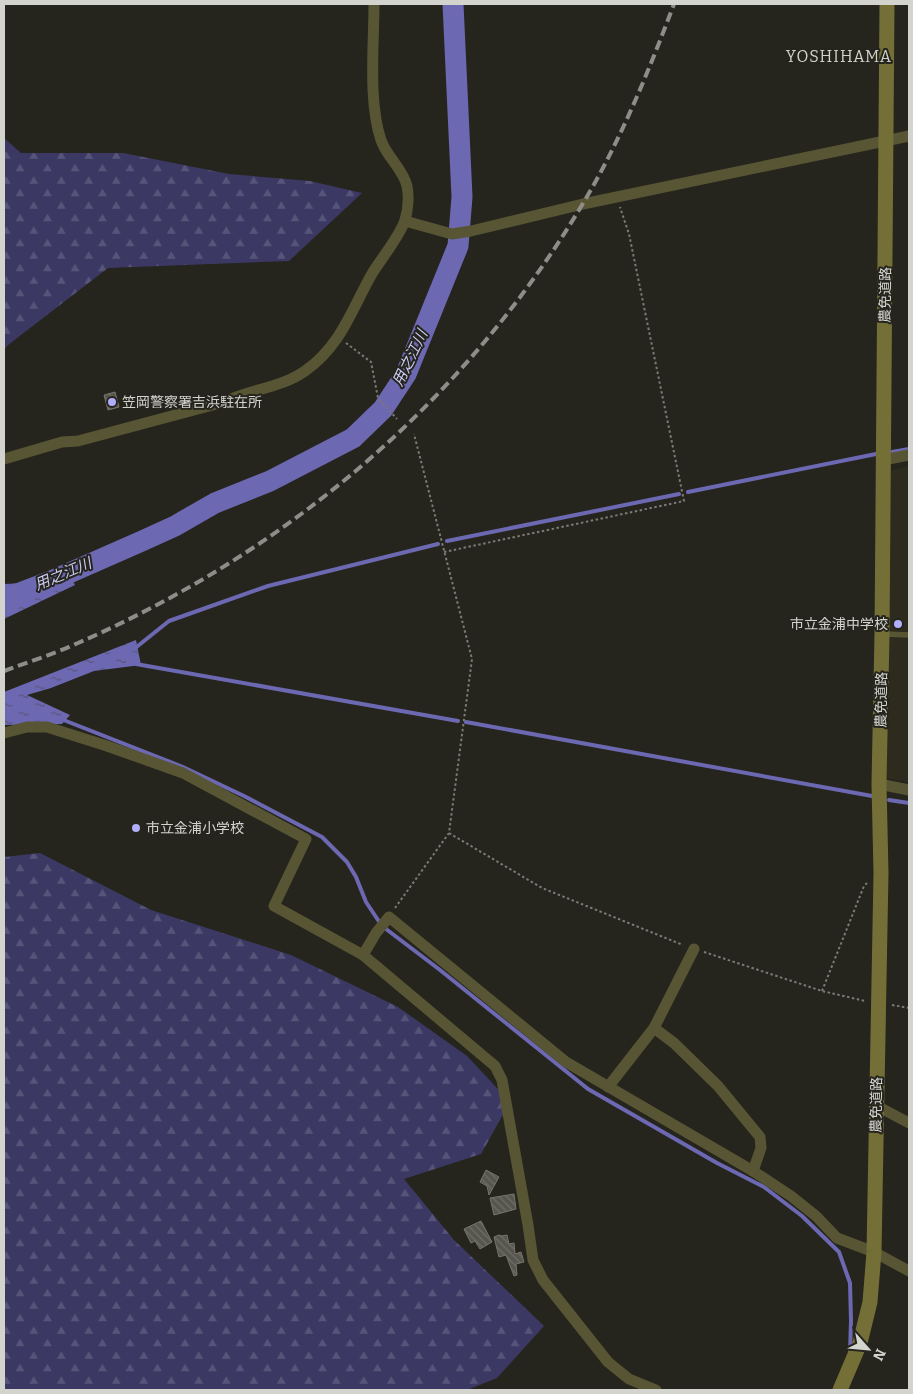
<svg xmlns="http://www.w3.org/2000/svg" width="913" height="1394" viewBox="0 0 913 1394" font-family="Bitter,'Noto Sans JP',serif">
	<defs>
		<pattern id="forest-firs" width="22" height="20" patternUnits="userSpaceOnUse" patternTransform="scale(1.25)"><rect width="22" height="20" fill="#3b3964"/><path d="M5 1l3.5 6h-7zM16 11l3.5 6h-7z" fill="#565579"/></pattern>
		<pattern id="water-ripples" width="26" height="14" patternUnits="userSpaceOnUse" patternTransform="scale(1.25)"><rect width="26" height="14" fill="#6c68b2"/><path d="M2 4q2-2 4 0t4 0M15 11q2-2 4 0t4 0" fill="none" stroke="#58567e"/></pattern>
		<pattern id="building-back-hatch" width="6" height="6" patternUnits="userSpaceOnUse" patternTransform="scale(1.25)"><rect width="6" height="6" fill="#57564e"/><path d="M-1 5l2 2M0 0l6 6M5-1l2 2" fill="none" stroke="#6e6d66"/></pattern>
	</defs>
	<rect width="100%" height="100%" fill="#25241d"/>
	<polygon fill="#2c2b1d" points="909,466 909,782 886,778 889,471"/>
	<g fill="url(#forest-firs)">
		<polygon points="4,138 21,153 123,153 229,174 310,181 362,193 289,261 108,268 8,345 4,350"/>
		<polygon points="40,853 151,910 291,955 398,1007 467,1056 510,1102 481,1154 404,1179 454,1240 544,1326 497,1378 467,1390 4,1390 4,857"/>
	</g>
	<g fill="url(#water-ripples)">
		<polygon points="67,565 75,585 4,619 4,584 23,583"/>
		<polygon points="136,640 141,665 94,671 51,688 27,695 70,715 62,724 4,725 4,692"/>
	</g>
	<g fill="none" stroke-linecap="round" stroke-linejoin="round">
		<g stroke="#6c68b2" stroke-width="4">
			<polyline points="892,452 909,449"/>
			<polyline points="688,492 876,454"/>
			<polyline points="447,541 679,494"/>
			<polyline points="134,649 169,621 268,586 438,544"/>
			<polyline points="136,664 458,721"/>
			<polyline points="61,719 183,767 244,796 322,837 347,862 356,877 366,902 380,923"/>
			<polyline points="466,722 872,796"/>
			<polyline points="889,800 909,803"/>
			<polyline points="386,929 440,970 588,1089 717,1163 764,1187 802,1216 839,1252 850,1283 851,1321 850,1352"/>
		</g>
		<polyline stroke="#6c68b2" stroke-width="21" points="4,599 51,581 142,541 175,526 215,503 270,481 353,438 383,409 406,374 458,246 462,197 453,4"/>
	</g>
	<g fill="url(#building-back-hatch)" stroke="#75756c">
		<polygon points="115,392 119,407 108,410 104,395"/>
		<polygon points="486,1170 499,1177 489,1195 487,1186 480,1182"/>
		<polygon points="514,1194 516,1209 494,1215 490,1198"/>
		<polygon points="481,1221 492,1242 480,1249 475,1241 471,1243 464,1229"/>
		<polygon points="499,1235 502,1236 507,1235 509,1244 514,1243 515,1254 521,1252 524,1262 516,1264 517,1275 514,1276 506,1255 499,1257 494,1237"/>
	</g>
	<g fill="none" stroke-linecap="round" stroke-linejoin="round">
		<g stroke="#7b7a74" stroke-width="2" stroke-dasharray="2.5 2.5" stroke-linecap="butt">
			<polyline points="346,343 371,362 378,398 397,419"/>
			<polyline points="444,552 684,501 629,234 620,207"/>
			<polyline points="449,833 542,888 683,945"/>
			<polyline points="395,908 449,833 472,659 414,434"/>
			<polyline points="704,952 822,991 865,1001"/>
			<polyline points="822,991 864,886 867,883"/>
			<polyline points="892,1005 909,1008"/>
		</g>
		<polyline stroke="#575533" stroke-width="5.5" points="884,634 909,635"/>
		<g stroke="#575533" stroke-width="11">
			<polyline points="405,221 452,234 471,231 583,204 909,136"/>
			<path d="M4,459L62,442L78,441L224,402C251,389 281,388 305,371C342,345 352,308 373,272C382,258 401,234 405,220C408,210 409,196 407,186C403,169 386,156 381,140C368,102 374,44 374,4"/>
			<polyline points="883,460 909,455"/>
			<polyline points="4,733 27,727 47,727 107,746 183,773 306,839 274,906 363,955 495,1066 502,1080 528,1225 533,1260 543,1280 608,1362 629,1379 656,1390"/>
			<polyline points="879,784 909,790"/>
			<polyline points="363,955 376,933 389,917 566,1062 753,1171 791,1196 816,1216 837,1238 874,1252 909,1271"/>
			<polyline points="654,1028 674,1043 718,1086 760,1137 761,1148 753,1171"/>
			<polyline points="608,1087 654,1028 694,949"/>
			<polyline points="877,1106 909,1123"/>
		</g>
		<polyline stroke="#746f37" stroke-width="15" points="840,1390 860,1343 870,1302 874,1252 881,873 879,784 882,634 887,4"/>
		<path stroke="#8e8e88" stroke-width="4" stroke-dasharray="10 5" stroke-linecap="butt" d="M4,671C28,662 54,654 78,643C288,551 464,402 582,205C620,142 648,73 674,4"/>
	</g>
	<g fill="#b0aefa" stroke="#25241d" stroke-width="2">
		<circle cx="112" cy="402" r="5"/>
		<circle cx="898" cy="624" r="5"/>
		<circle cx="136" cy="828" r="5"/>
	</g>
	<g text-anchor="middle" stroke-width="4" stroke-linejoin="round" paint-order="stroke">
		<g font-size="14" fill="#d4d4cf" stroke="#25241d">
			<text transform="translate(885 295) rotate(-89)" y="5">農免道路</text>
			<text transform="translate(881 700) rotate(-89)" y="5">農免道路</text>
			<text transform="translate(876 1105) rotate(-89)" y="5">農免道路</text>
		</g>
		<g font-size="14" fill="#d4d4cf" stroke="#25241d" text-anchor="start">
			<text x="122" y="407">笠岡警察署吉浜駐在所</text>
			<text x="888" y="629" text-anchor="end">市立金浦中学校</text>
			<text x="146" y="833">市立金浦小学校</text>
		</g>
		<g font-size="15" font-style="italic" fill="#cbccf5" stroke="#25241d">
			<text transform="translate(410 358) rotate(-64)" y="5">用之江川</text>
			<text transform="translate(63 574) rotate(-23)" y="5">用之江川</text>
		</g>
		<g font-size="16" letter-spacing="1" fill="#d3d3c9" stroke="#25241d">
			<text x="839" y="62">YOSHIHAMA</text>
		</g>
	</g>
	<rect width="913" height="1394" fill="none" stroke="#d4d4cf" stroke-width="10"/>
	<g transform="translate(868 1349) rotate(117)" stroke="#25241d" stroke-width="4" paint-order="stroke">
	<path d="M0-4L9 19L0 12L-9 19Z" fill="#d4d4cf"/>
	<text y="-8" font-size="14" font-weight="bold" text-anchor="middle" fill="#d4d4cf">N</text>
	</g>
</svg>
